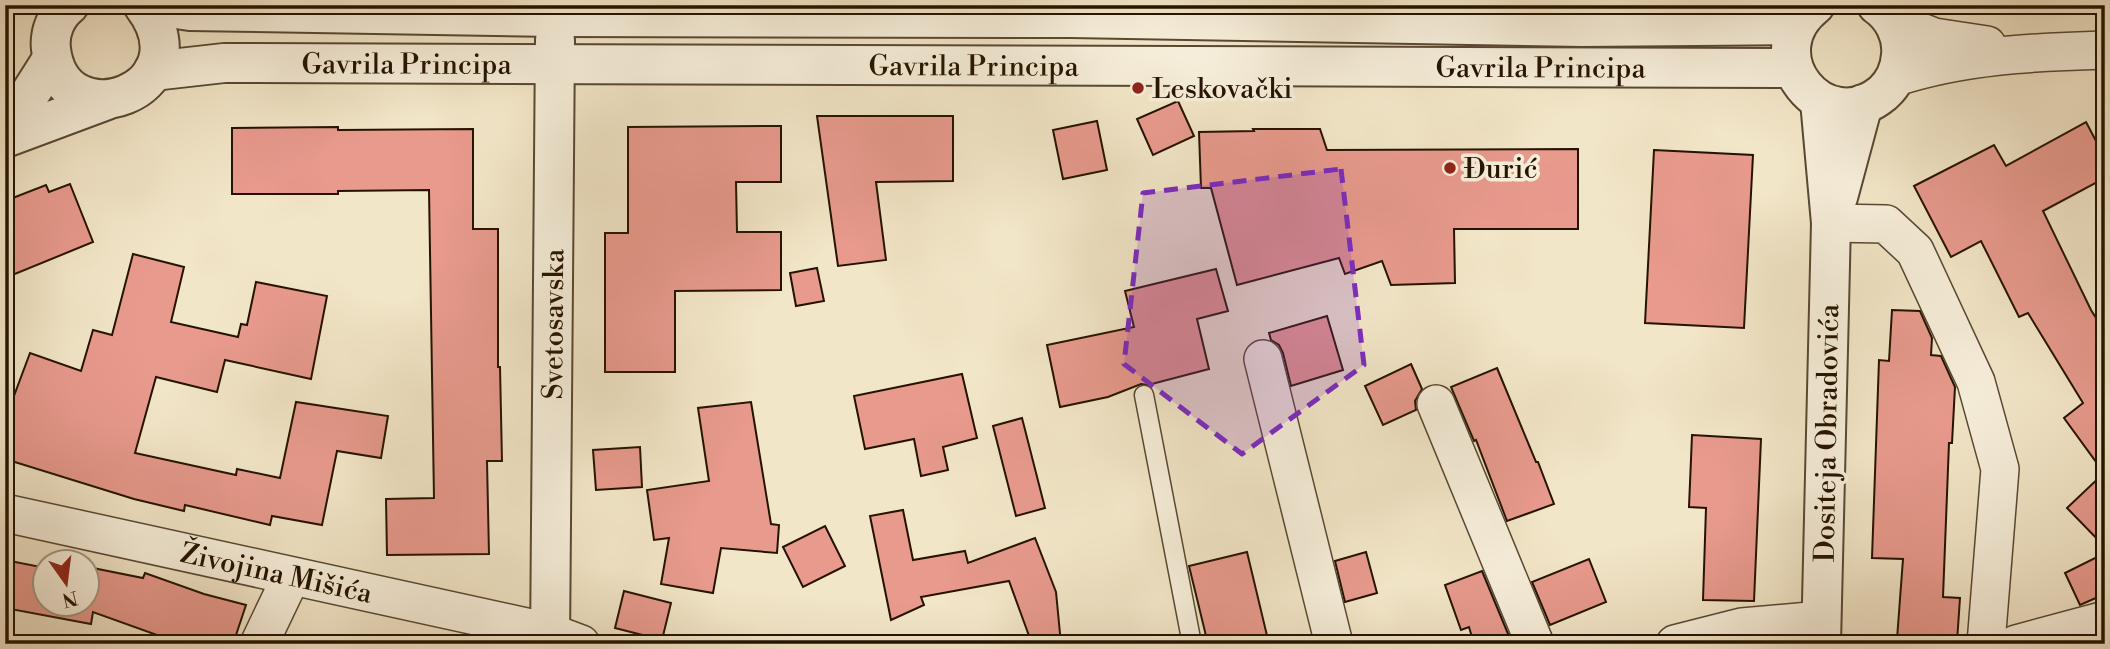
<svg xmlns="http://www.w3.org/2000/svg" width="2110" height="649" viewBox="0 0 2110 649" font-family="'Libre Bodoni',serif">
	<rect width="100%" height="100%" fill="#f2e6c8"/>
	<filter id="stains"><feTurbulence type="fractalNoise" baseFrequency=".00286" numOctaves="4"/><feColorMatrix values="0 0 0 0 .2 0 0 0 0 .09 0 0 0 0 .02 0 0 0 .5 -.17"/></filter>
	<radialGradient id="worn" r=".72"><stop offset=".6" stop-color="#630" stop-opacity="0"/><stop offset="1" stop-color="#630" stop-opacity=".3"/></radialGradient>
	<g fill="#e89a8d" stroke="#251300" stroke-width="2">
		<polygon points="1178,101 1194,136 1153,155 1137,119"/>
		<polygon points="817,116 953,116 953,181 876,182 886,260 838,266"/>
		<polygon points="1097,121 1107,170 1063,179 1053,130"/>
		<polygon points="2086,122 2105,158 2105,178 2043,211 2091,310 2105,332 2105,547 2067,508 2104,473 2064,418 2083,403 2028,313 2019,317 1981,241 1951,257 1914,186 1994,145 2006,166"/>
		<polygon points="781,126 781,182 736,182 737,232 781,232 781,290 675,291 675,372 605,372 605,233 628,233 628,127"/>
		<polygon points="338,127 338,130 473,129 473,229 498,229 498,367 500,367 502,461 487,461 489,554 387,555 386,499 434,498 429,190 338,191 338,194 232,194 232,128"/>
		<polygon points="1253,129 1320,129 1327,150 1578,149 1578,229 1454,229 1455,283 1391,285 1382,261 1345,274 1339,258 1237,285 1211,188 1201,188 1199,132 1254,131"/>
		<polygon points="1654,150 1753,155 1744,328 1645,323"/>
		<polygon points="70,184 93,242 5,278 5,201 46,185 49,192"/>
		<polygon points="133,254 184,267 171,322 238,337 241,324 247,325 256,282 327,296 311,379 225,360 217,392 156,377 135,453 236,475 237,469 280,478 296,402 388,416 381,458 337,451 322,525 272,516 270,525 185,505 184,511 134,499 5,459 5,420 30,353 81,371 93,330 112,335"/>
		<polygon points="817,268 824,301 796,306 790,273"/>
		<polygon points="1216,269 1228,311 1197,319 1209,369 1148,385 1141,384 1108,397 1060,407 1047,345 1134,327 1125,291"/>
		<polygon points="1892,310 1920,311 1932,338 1931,355 1941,356 1955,387 1952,443 1949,443 1943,597 1960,598 1957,642 1897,639 1903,559 1872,558 1879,360 1889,361"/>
		<polygon points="1327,316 1343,370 1291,386 1283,353 1279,345 1271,340 1269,333"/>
		<polygon points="1411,364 1422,389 1415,401 1416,410 1383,425 1365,386"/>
		<polygon points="1497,368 1536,462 1538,462 1554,504 1507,521 1476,440 1474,441 1451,387"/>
		<polygon points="962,374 977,438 943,447 948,470 921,476 914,439 865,449 854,396"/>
		<polygon points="751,402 771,524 779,525 777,553 721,548 713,593 661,584 669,538 654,540 647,490 709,481 698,408"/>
		<polygon points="1022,418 1045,508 1016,516 993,426"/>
		<polygon points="1692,435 1761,439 1754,601 1703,600 1706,508 1689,507"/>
		<polygon points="640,447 642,487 596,490 593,450"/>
		<polygon points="903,510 913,560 965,551 968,563 1035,538 1056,592 1061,644 1032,644 1009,581 921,597 924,605 891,620 870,516"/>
		<polygon points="825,526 845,566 803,587 783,547"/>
		<polygon points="1247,552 1269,644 1208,644 1189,566"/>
		<polygon points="1366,552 1377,593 1345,602 1335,561"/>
		<polygon points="2105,553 2105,594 2080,605 2065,573"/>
		<polygon points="1589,559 1606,602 1550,625 1532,582"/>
		<polygon points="5,560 46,568 46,604 88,604 88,567 143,578 145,573 204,594 246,605 233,644 182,644 93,612 91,624 5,608"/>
		<polygon points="1482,571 1511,641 1503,644 1474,644 1469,627 1461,630 1445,585"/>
		<polygon points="624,591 671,603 662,640 615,628"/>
	</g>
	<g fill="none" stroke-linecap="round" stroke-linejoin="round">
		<defs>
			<polyline id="service" points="1144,395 1192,644"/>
			<g id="minor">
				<polyline points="1893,21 1934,37 1987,45"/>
				<path d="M1896,77C1964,55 2034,52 2105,50"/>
				<polyline points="1831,223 1886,224 1915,251 1976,382 2000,469 1986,644"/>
				<polyline points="1263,359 1334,644"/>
				<polyline points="1436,404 1535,644"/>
				<path id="s1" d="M5,513L549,632L581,644"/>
				<polyline points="259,644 291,577"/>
				<polyline points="1675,644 1742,627 1821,620"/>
				<polyline points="2016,644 2105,620"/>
			</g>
			<g id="tertiary">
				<path d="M69,5C56,15 49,33 51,49C62,143 208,91 143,5"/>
				<polyline points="148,5 190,11 554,17 1070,18 1582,27 1797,25"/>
				<path d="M1815,5C1753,54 1824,142 1883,93C1894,83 1900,70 1901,55C1903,36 1893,16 1877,5"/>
				<path id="s2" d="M153,71L224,63L1793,68"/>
				<polyline points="1820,101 1831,223 1821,644"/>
				<polyline points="5,133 52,59"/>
				<polyline points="5,138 107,100"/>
				<polyline points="1838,197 1863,104"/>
				<path id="s3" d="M550,644L555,40"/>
			</g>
		</defs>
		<use href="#service" stroke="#584832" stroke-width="21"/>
		<use href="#minor" stroke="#584832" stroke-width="40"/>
		<use href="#tertiary" stroke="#584832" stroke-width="42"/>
		<use href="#service" stroke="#f7efdb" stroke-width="18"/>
		<use href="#minor" stroke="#f7efdb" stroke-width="37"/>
		<use href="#tertiary" stroke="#f7efdb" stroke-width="38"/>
	</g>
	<path fill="#7b2cbf" fill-opacity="0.2" stroke="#7b2cbf" stroke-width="5" stroke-dasharray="14 9" stroke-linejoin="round" d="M1341,169L1364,365L1242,454L1124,364L1143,193Z"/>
	<g fill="#8f2418" stroke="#f7efdb" stroke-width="2.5">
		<circle cx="1138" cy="88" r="7"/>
		<circle cx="1450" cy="168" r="7"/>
	</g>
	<g text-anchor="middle" stroke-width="7" stroke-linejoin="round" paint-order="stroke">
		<g font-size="28" fill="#251300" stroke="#f7efdb">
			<text dy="10" stroke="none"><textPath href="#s2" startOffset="254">Gavrila Principa</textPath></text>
			<text dy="10" stroke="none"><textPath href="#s2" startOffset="821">Gavrila Principa</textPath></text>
			<text dy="10" stroke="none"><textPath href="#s2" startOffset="1388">Gavrila Principa</textPath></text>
			<text dy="10" stroke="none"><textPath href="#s3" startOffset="320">Svetosavska</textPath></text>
			<text transform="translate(1826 433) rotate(-89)" y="10">Dositeja Obradovića</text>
			<text dy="10" stroke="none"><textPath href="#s1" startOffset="278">Živojina Mišića</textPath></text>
		</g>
		<g font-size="28" fill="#251300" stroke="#f7efdb" text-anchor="start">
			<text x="1152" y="98">Leskovački</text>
			<text x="1464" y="178">Đurić</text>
		</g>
	</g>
	<rect width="2110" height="649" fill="none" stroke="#f2e6c8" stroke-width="28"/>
	<rect x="7" y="7" width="2096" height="635" fill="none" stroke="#251300" stroke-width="3.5"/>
	<rect x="14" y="14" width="2082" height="621" fill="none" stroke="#251300" stroke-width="2"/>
	<g transform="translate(66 583) rotate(166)"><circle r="33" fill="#f7efdb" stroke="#a39783" stroke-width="2"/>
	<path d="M0-5L12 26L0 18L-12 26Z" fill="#8f2418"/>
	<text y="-10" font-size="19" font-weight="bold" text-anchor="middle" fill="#251300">N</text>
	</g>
	<rect width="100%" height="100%" filter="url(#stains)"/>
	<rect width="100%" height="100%" fill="url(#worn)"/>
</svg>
